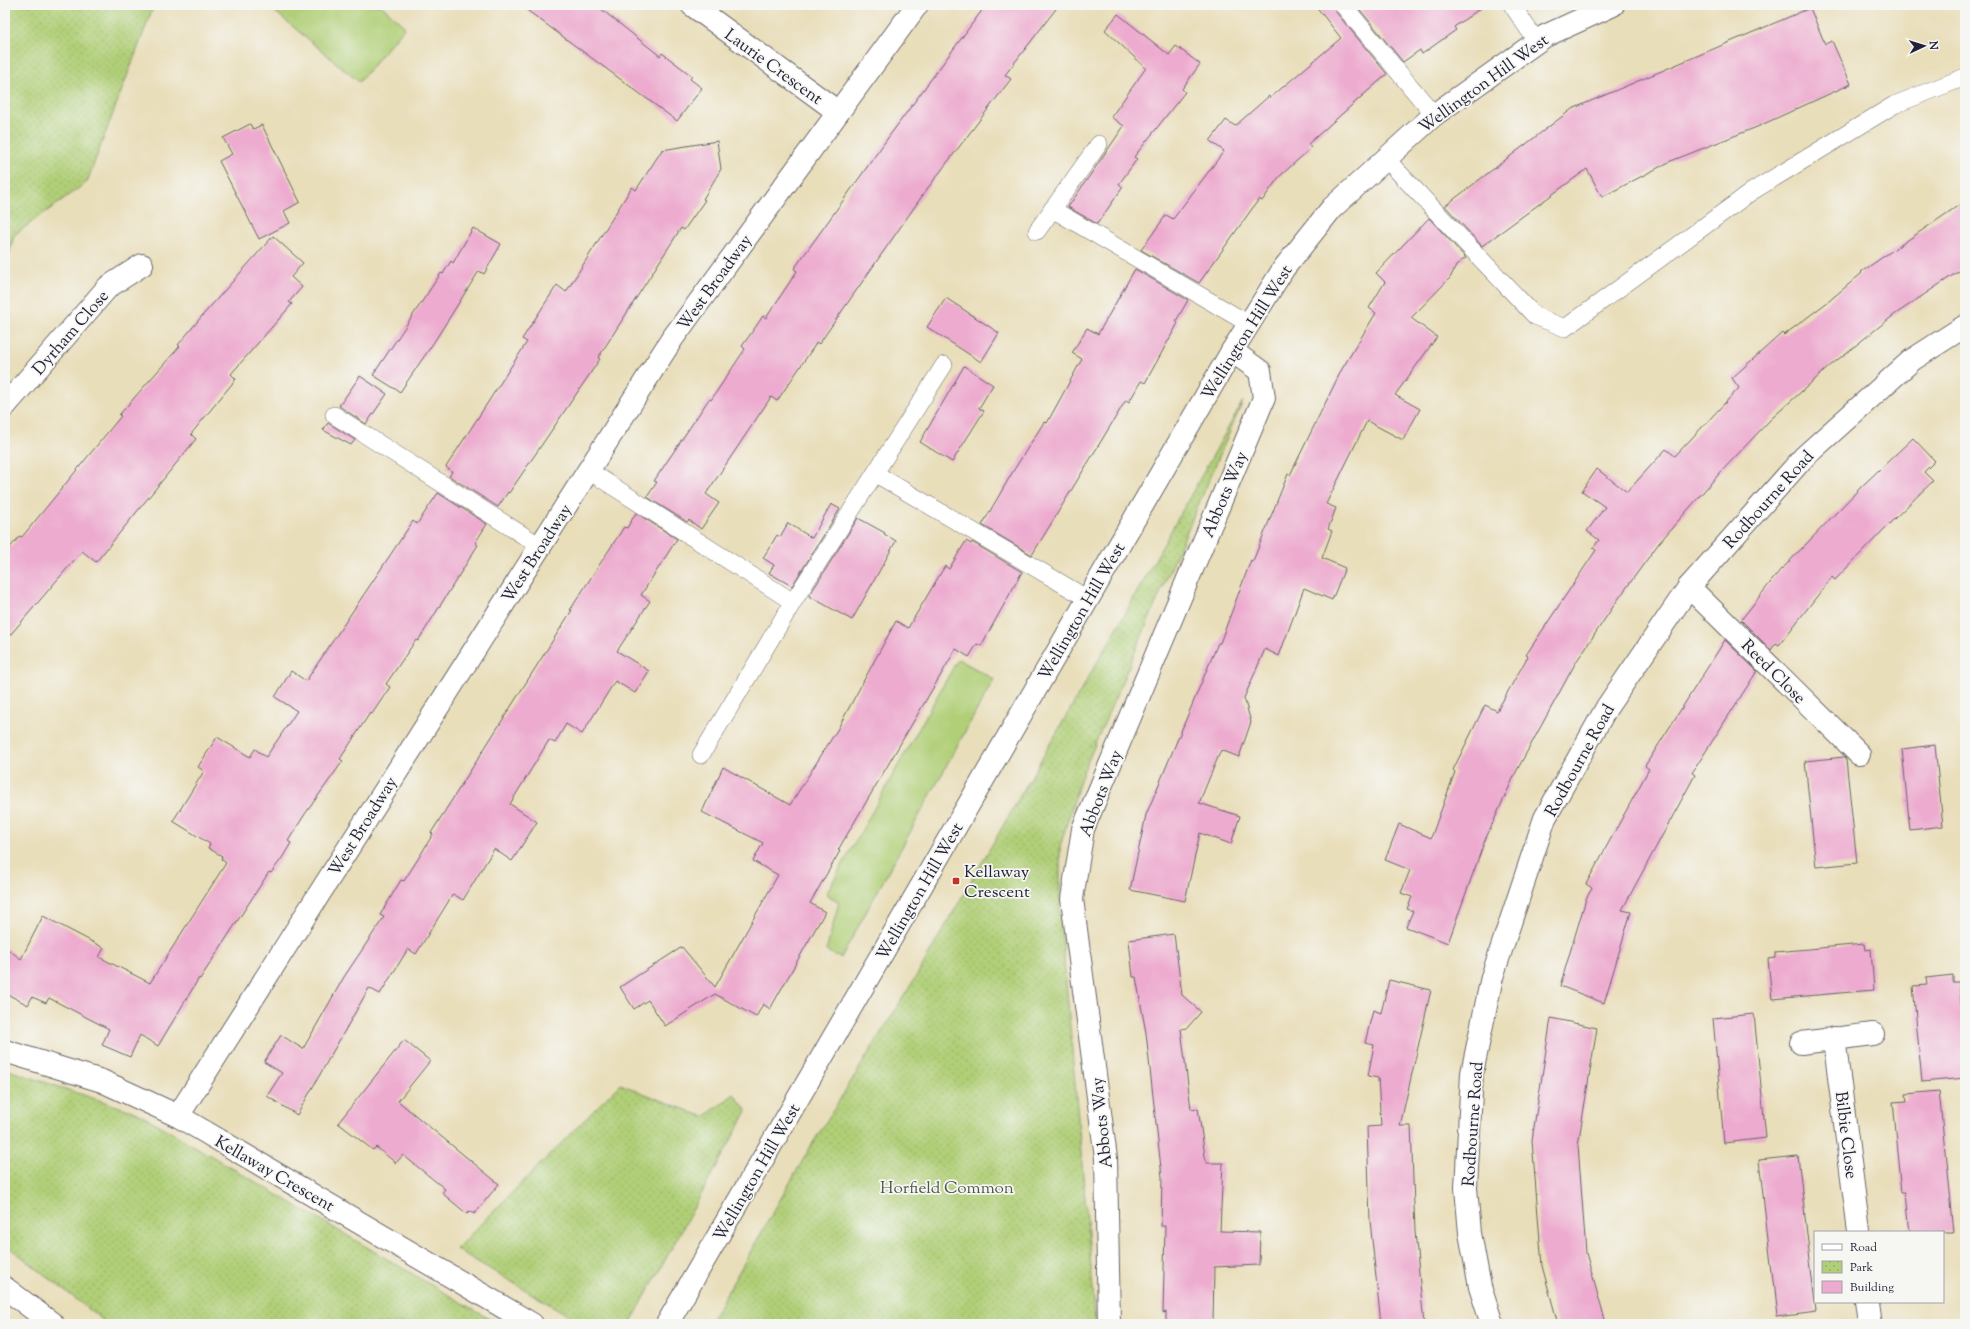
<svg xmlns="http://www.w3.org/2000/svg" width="1970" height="1329" viewBox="0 0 1970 1329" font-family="'Sorts Mill Goudy',serif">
	<defs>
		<pattern id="park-dots" width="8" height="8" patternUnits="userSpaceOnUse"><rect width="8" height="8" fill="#b0cf77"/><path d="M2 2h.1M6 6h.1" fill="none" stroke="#97b168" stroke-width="1.8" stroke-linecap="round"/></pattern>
	</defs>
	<rect width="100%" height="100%" fill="#f6f6f2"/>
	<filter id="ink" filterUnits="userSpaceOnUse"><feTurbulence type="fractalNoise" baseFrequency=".025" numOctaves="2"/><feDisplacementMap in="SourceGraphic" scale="8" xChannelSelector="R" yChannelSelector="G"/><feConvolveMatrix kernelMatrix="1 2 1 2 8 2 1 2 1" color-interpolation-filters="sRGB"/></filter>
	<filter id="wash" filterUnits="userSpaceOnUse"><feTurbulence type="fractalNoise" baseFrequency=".012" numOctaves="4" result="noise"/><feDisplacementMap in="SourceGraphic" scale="16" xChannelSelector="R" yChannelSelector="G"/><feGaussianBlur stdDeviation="0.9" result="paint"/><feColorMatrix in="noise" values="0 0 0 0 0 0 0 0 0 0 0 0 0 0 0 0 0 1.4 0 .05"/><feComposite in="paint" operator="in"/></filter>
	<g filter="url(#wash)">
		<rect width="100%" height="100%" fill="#e9deba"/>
		<g fill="#b0cf77" stroke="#697859">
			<polygon points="267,5 381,5 405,27 359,82"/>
			<polygon points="958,659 994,679 841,958 826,951 839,902 826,894"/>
		</g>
		<g fill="url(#park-dots)" stroke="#697859">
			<polygon points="5,5 154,5 87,182 14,235 5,272"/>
			<polygon points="1243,401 1081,777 1060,847 1060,913 1096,1324 709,1324 811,1146 917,975 1121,621"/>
			<polygon points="5,1069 138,1113 498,1324 108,1324 5,1244"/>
			<polygon points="620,1084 704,1117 734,1094 747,1111 630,1324 583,1324 456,1249"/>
		</g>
		<g id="blocks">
			<g fill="#edabcf">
				<polygon points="520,5 596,5 660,56 662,53 692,76 690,79 702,88 677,121"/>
				<polygon points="986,5 1059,5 1005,75 1011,79 927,189 819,344 817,342 777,401 771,397 706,494 719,503 701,529 689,520 687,522 647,497 657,482 654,481 709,399 711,400 745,349 742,346 752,332 763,316 766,318 797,271 794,269 890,135"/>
				<polygon points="1315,5 1333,5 1335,11 1387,74 1308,144 1311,148 1279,177 1262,201 1259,199 1199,283 1141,250 1166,215 1173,219 1224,151 1210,141 1226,120 1235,126 1269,96 1270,98 1341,38"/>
				<polygon points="1356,5 1485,5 1454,27 1456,30 1422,54 1420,50 1403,62"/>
				<polygon points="1810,8 1825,44 1832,41 1851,84 1757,127 1671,161 1602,197 1587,169 1482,246 1445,206 1572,109"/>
				<polygon points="1118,14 1169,55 1176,46 1200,64 1182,89 1185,92 1134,157 1137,159 1119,184 1123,187 1097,224 1068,207 1124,126 1111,117 1146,68 1105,30"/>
				<polygon points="250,124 253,129 262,125 300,202 284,211 290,223 259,239 219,161 232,154 223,138"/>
				<polygon points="717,141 721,169 703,199 705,200 684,230 681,228 598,358 600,359 509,493 508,492 498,507 449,476 452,472 446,467 527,342 522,339 557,285 566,292 632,187 636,190 662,150"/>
				<polygon points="1965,201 1965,267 1894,315 1831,365 1771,419 1718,475 1659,543 1619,598 1576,662 1516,772 1485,840 1448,943 1406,927 1413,911 1407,909 1412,897 1401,893 1410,870 1385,860 1399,824 1431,838 1455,772 1453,770 1485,705 1497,711 1528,656 1526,655 1596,550 1593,548 1599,540 1587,531 1605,507 1582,491 1597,469 1627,492 1666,449 1675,456 1739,388 1732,378 1782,333 1784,335 1829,301 1862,273 1861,272"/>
				<polygon points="1429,218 1466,258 1457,264 1450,278 1411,318 1437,337 1395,395 1420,409 1403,440 1367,421 1326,504 1336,508 1328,529 1332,531 1322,558 1345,568 1332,600 1304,588 1279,656 1265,649 1244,698 1251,722 1239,757 1221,750 1199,803 1240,816 1231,844 1200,833 1185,901 1130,890 1146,815 1218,643 1220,643 1251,560 1253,561 1288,474 1290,475 1342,369 1376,313 1369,308 1385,282 1376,273"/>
				<polygon points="473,228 501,244 484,274 479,271 434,342 400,392 373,375 441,273 443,274 451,261 453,263"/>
				<polygon points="273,236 303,263 291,277 302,287 289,302 292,304 231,374 236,379 191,434 196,439 96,562 82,551 5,641 5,553 20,536 22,537 121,416 119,415 180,346 178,345 202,316"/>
				<polygon points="1135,269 1188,300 1176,321 1178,323 1145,383 1141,381 1129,402 1126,400 1032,555 982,525 1012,473 1044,422 1047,423 1082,359 1072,353 1087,328 1098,334"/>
				<polygon points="946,298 999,333 981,362 927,327"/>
				<polygon points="964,366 993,385 979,408 984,411 952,462 920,442"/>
				<polygon points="360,376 387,394 366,424 339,406"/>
				<polygon points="328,423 355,440 351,445 323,430"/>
				<polygon points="1913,438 1935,461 1924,472 1933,481 1892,521 1835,580 1832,577 1779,645 1776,643 1771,650 1741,620 1781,569 1782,569 1862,486"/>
				<polygon points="438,493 487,524 475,543 478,545 418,641 416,640 386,684 390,687 372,714 370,713 340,759 343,761 305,814 288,841 291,843 282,858 271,873 269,872 200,979 199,978 158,1046 140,1035 130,1057 102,1045 109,1029 49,998 46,1003 32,997 28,1005 5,993 5,947 21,959 43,916 104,948 99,957 150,983 226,863 221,859 222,856 208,848 210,844 173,821 204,771 198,767 217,737 250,757 255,749 266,757 297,711 275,697 291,671 306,681 413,521 417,524"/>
				<polygon points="831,504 840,509 792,586 769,573 774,565 763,558 777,535 780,537 788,523 812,538"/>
				<polygon points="636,513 677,539 641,595 650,601 617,651 649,671 635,693 615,681 582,734 566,724 555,743 549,740 510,804 537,822 512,861 494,849 463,900 453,894 416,954 408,949 380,994 369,988 297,1115 267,1096 282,1073 264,1062 281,1035 303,1049 344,977 384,917 380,915 401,880 404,881 418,859 433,834 431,833 572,610 570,610 624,527 627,528"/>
				<polygon points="858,518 885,533 884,534 896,541 852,620 809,596"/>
				<polygon points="966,541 971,544 972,542 1022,572 981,646 977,644 969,657 956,649 838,850 840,851 810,903 825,912 770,1009 763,1004 756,1017 715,994 665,1026 648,1000 634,1009 620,987 682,947 715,987 778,875 753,861 763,843 702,812 723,767 790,805 837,730 896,621 908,628 945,566 949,569"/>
				<polygon points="1725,640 1757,671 1692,773 1695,775 1622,910 1631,912 1604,1003 1560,986 1586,899 1592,888 1586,884 1649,769 1645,766"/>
				<polygon points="1935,745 1943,826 1910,830 1902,749"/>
				<polygon points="1844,757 1846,759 1857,863 1816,867 1805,761"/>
				<polygon points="1174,934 1182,995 1201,1012 1187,1028 1181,1029 1191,1109 1198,1108 1206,1163 1223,1163 1220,1231 1260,1232 1259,1265 1214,1267 1213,1324 1166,1324 1166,1312 1163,1313 1165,1226 1161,1226 1162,1177 1146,1033 1136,977 1133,977 1129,940"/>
				<polygon points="1864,944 1865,950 1871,949 1874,990 1772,999 1768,959 1775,958 1775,952"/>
				<polygon points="1953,975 1953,982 1959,982 1965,1040 1965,1078 1922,1082 1913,986 1927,985 1926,978"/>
				<polygon points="1389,980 1431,990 1400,1126 1411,1126 1415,1232 1424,1324 1381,1324 1370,1221 1367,1127 1381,1126 1378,1078 1368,1076 1374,1045 1365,1043 1373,1010 1381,1013"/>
				<polygon points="1754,1014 1766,1138 1724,1143 1713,1018"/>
				<polygon points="1551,1018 1597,1028 1578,1145 1586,1253 1606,1324 1558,1324 1542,1266 1532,1140"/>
				<polygon points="404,1040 430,1061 398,1101 499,1184 474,1214 469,1211 467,1214 442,1193 445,1189 403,1155 396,1163 376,1147 373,1150 338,1123"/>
				<polygon points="1939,1091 1953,1232 1910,1232 1906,1192 1902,1192 1893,1102 1907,1101 1906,1094"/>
				<polygon points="1798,1156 1816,1312 1777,1317 1759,1160"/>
			</g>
		</g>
	</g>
	<g filter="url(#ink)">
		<use href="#blocks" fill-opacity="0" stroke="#686467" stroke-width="1"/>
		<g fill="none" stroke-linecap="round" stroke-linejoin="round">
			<defs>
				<g id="lane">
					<polyline points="1343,5 1434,115"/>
					<polyline points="1512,5 1537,42"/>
					<polyline points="1387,160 1535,316 1565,328 1751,192 1894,105 1965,77"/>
					<polyline points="1052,209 1249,324"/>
					<polyline points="1037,231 1099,144"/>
					<polyline points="334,415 540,546"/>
					<polyline points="589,471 793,602"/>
					<polyline points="876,474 1088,599"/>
					<polyline points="701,755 793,602 944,365"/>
				</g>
				<g id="street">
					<polyline points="692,5 838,112"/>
					<polyline points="5,406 108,287 142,265"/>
					<polyline points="1689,587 1859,754"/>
					<polyline points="1834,1038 1859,1232"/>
					<polyline points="1801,1043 1873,1034"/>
					<polyline points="5,1051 102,1081 178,1116 532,1324"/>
					<polyline points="178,1116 672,339 917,5"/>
					<polyline points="1867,1302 1870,1324"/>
					<polyline points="1109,1324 1106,1158 1072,899 1083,829 1264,398 1260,371 1232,351"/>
					<polyline points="1492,1324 1480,1287 1470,1233 1466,1188 1472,1073 1492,977 1545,818 1607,707 1689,587 1804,457 1912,360 1965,326"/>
				</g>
				<g id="secondary">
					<polyline points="5,1288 53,1324"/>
					<polyline points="667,1324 1232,351 1284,268 1332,208 1434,115 1545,36 1613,5"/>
				</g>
			</defs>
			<use href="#lane" stroke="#686467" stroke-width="18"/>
			<use href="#street" stroke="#686467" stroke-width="24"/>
			<use href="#secondary" stroke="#686467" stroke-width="24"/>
			<use href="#lane" stroke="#fff" stroke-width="17"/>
			<use href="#street" stroke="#fff" stroke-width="22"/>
			<use href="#secondary" stroke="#fff" stroke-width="22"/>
		</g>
	</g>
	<rect fill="#c8321e" stroke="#f6f6f2" stroke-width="1.5" x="952" y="877" width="8" height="8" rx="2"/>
	<g text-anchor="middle" stroke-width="3.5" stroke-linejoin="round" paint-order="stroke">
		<g font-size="17" fill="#22223b" stroke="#f6f6f2">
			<text transform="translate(774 66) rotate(36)" y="6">Laurie Crescent</text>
			<text transform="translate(1483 83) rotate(-36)" y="6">Wellington Hill West</text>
			<text transform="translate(714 282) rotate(-54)" y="6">West Broadway</text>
			<text transform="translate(70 332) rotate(-49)" y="6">Dyrham Close</text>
			<text transform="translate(1246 332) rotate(-58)" y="6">Wellington Hill West</text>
			<text transform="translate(1224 494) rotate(-67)" y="6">Abbots Way</text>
			<text transform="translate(1768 499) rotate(-48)" y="6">Rodbourne Road</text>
			<text transform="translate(536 553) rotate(-57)" y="6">West Broadway</text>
			<text transform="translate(1081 611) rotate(-60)" y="6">Wellington Hill West</text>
			<text transform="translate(1774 671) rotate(45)" y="6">Reed Close</text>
			<text transform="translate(1579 760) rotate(-61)" y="6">Rodbourne Road</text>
			<text transform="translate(1100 793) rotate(-69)" y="6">Abbots Way</text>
			<text transform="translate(362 826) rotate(-58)" y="6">West Broadway</text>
			<text transform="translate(919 891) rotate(-60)" y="6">Wellington Hill West</text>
			<text transform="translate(1101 1123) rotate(-96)" y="6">Abbots Way</text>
			<text transform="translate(1472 1124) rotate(-86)" y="6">Rodbourne Road</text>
			<text transform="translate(1847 1135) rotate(83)" y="6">Bilbie Close</text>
			<text transform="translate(756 1172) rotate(-60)" y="6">Wellington Hill West</text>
			<text transform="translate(275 1173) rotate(30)" y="6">Kellaway Crescent</text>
		</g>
		<g font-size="17" fill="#22223b" stroke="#f6f6f2" text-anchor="start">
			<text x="964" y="877">Kellaway<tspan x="964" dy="20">Crescent</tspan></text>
		</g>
		<g font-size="17" fill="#4d564d" stroke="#f6f6f2">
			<text x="947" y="1193">Horfield Common</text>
		</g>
	</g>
	<rect width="1970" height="1329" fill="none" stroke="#f6f6f2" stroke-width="20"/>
	<rect x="1814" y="1231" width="130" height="72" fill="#f6f6f2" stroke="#a1a1a9"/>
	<rect x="1822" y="1244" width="20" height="6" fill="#ffffff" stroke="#a1a1a9"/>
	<text x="1850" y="1251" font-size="12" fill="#22223b">Road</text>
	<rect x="1822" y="1261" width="20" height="12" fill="url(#park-dots)" stroke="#a1a1a9"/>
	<text x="1850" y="1271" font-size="12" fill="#22223b">Park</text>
	<rect x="1822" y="1281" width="20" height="12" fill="#edabcf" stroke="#a1a1a9"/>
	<text x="1850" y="1291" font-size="12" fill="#22223b">Building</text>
	<g transform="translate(1924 46) rotate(86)" stroke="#f6f6f2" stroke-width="3" paint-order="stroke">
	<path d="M0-3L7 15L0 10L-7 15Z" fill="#22223b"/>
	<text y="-6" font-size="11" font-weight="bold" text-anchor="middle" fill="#22223b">N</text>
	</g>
</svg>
